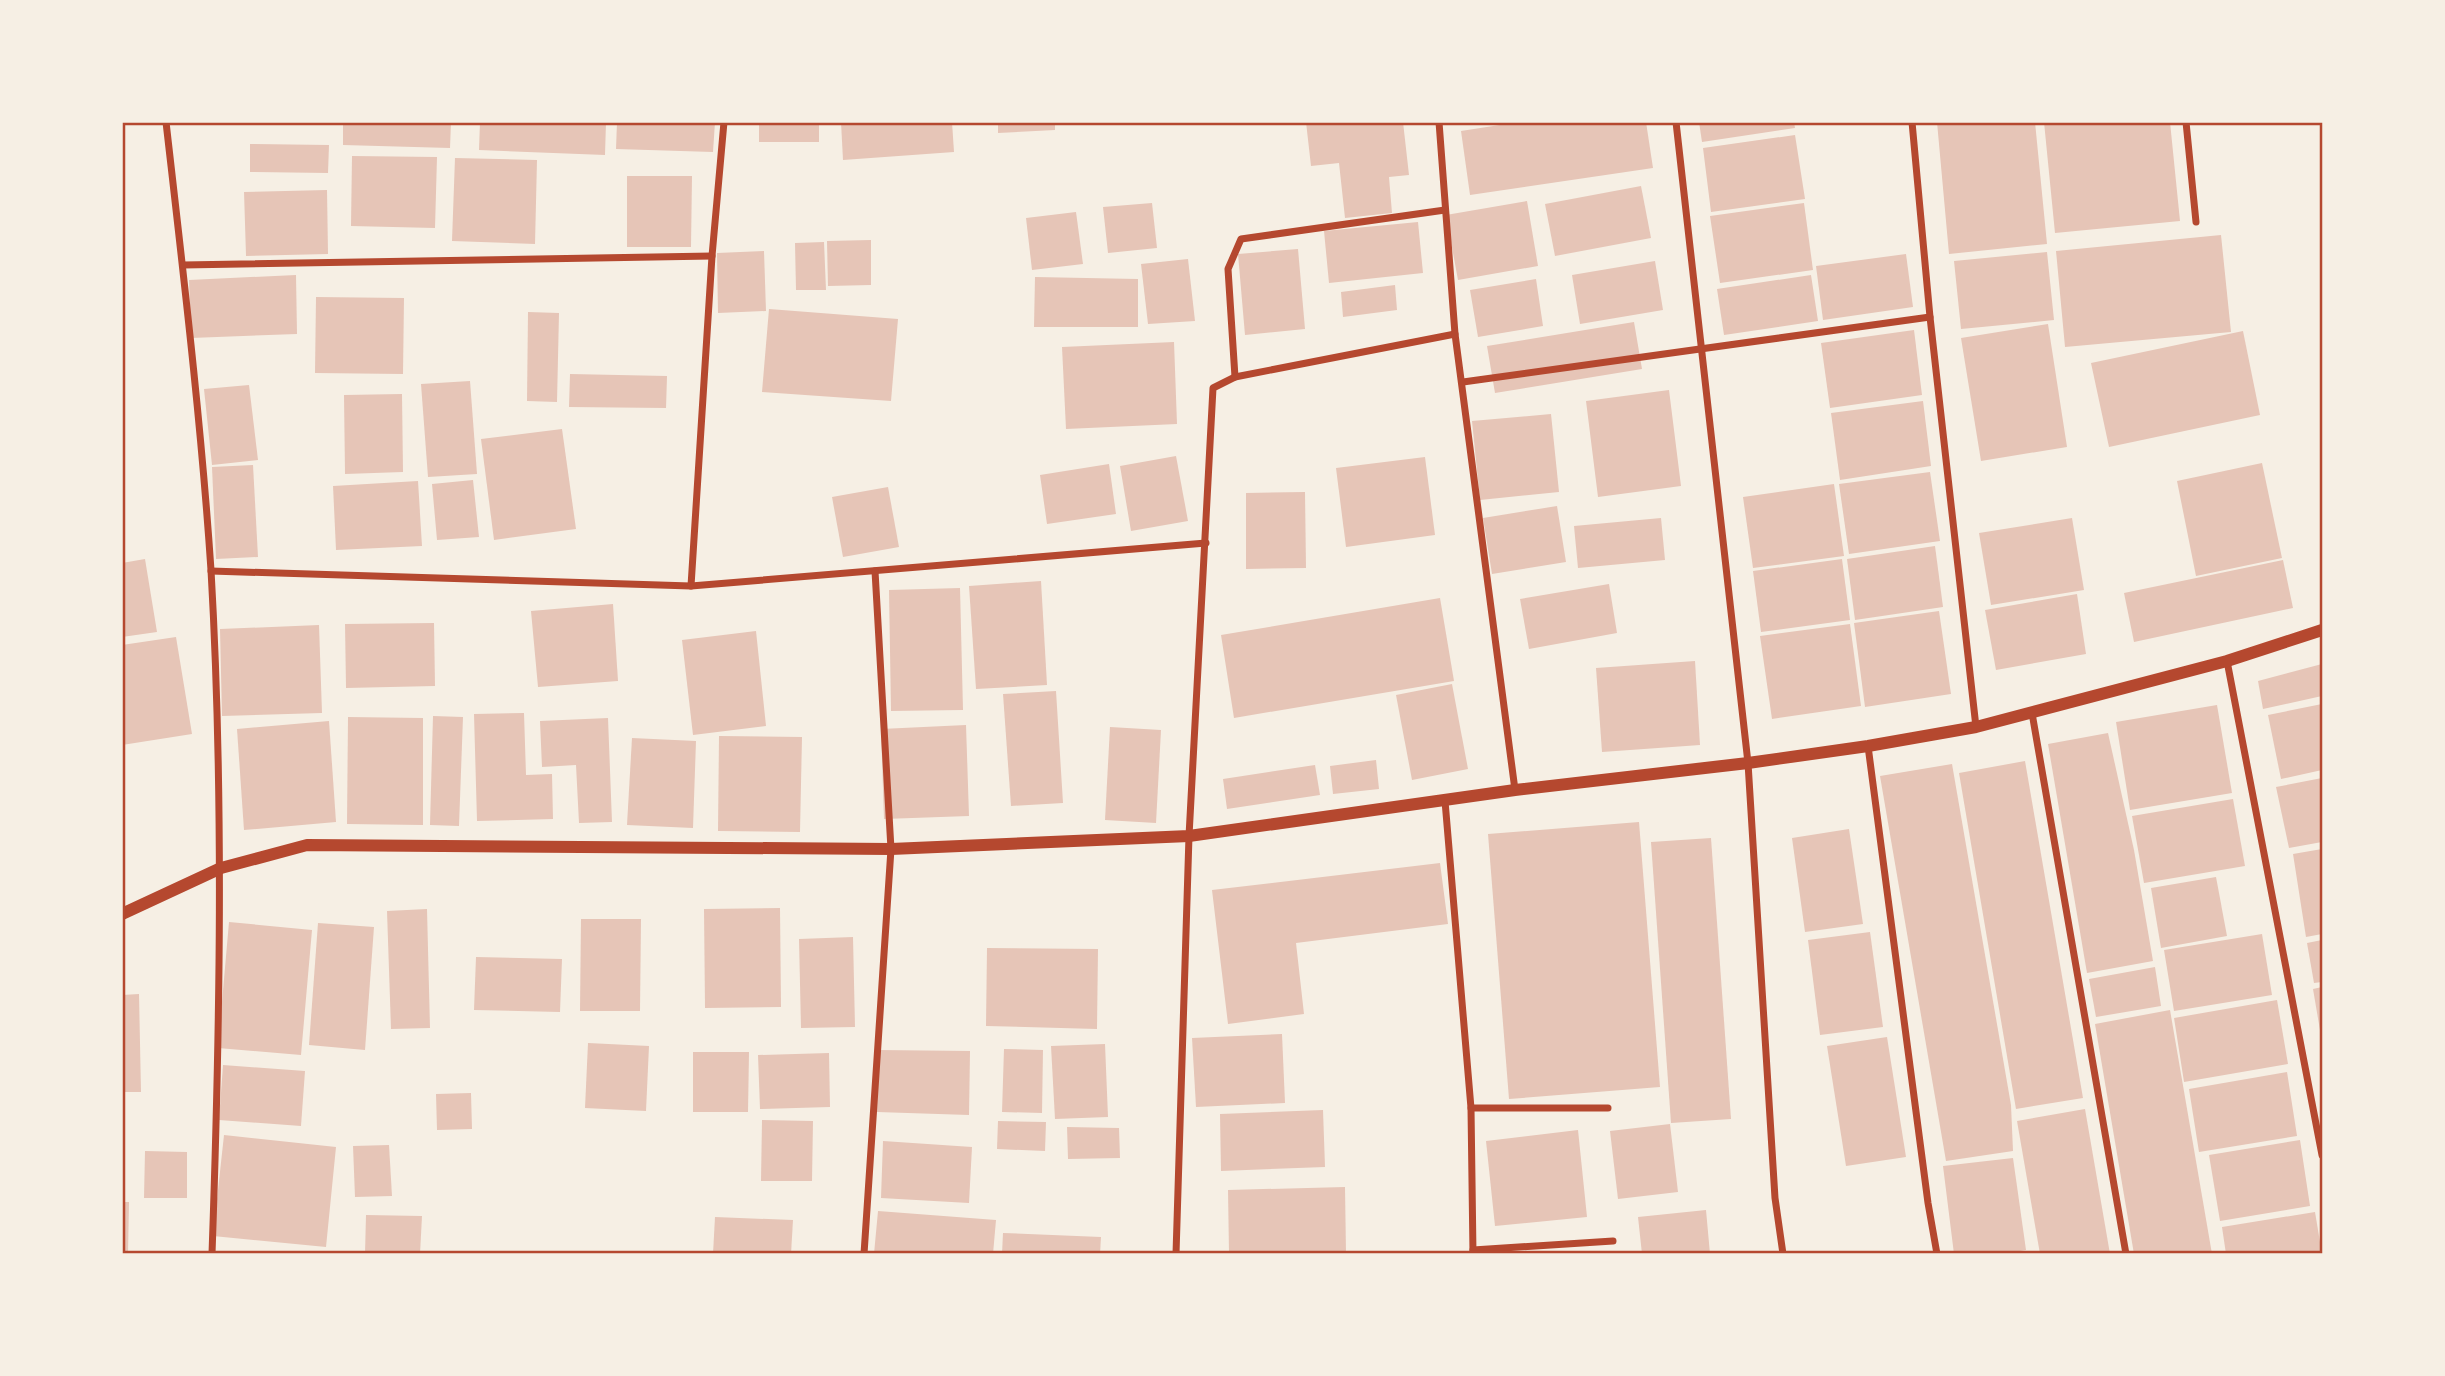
<svg xmlns="http://www.w3.org/2000/svg" width="2445" height="1376" font-family="'Alegreya Sans',sans-serif">
<style>
.building{fill:#e6c5b7}
.lines{fill:none;stroke-linecap:round;stroke-linejoin:round}
.minor{stroke:#b5482f;stroke-width:7}
.tertiary{stroke:#b5482f;stroke-width:12}
.neatline{fill:none;stroke:#b5482f;stroke-width:2.5}
</style>
<rect width="100%" height="100%" fill="#f6efe4"/>
<!-- building -->
<g class="building">
<path d="M343 122H451L450 148 343 145Z"/>
<path d="M480 122H606L605 155 479 150Z"/>
<path d="M617 122H715L713 152 616 149Z"/>
<rect x="759" y="122" width="60" height="20"/>
<path d="M841 122H952L954 152 843 160Z"/>
<path d="M998 122H1055V130L998 133Z"/>
<path d="M1306 122H1403L1409 175 1389 177 1392 213 1345 218 1339 163 1311 166Z"/>
<path d="M1519 122H1646L1653 168 1470 195 1461 131Z"/>
<path d="M1699 122H1794L1795 128 1702 142Z"/>
<path d="M1937 122H2035L2047 244 1949 254Z"/>
<path d="M2044 122H2170L2180 221 2055 233Z"/>
<path d="M1795 135 1805 199 1711 212 1703 148Z"/>
<path d="M250 144 329 145 328 173 250 172Z"/>
<path d="M352 156 437 157 435 228 351 226Z"/>
<path d="M455 158 537 160 535 244 452 241Z"/>
<path d="M627 176H692L691 247H627Z"/>
<path d="M1641 186 1651 238 1555 256 1545 204Z"/>
<path d="M327 190 328 254 246 256 244 192Z"/>
<path d="M1527 201 1538 266 1458 280 1446 215Z"/>
<path d="M1152 203 1157 248 1108 253 1103 207Z"/>
<path d="M1804 203 1813 270 1720 283 1710 216Z"/>
<path d="M1076 212 1083 264 1032 270 1026 218Z"/>
<path d="M1418 222 1423 273 1329 283 1324 231Z"/>
<path d="M2221 235 2231 332 2065 347 2056 251Z"/>
<path d="M871 240V285L828 286 827 241Z"/>
<path d="M824 242 826 290H796L795 243Z"/>
<path d="M1298 249 1305 329 1245 335 1238 254Z"/>
<path d="M764 251 766 311 718 313 717 253Z"/>
<path d="M2047 252 2054 320 1961 329 1954 261Z"/>
<path d="M1906 254 1913 307 1823 320 1816 266Z"/>
<path d="M1188 259 1195 321 1148 324 1141 264Z"/>
<path d="M1655 261 1663 310 1580 324 1572 275Z"/>
<path d="M296 275 297 334 191 338 189 280Z"/>
<path d="M1811 275 1818 321 1724 335 1717 289Z"/>
<path d="M1035 277 1138 279V327H1034Z"/>
<path d="M1536 279 1543 326 1478 337 1470 290Z"/>
<path d="M1395 285 1397 310 1343 317 1341 292Z"/>
<path d="M316 297 404 298 403 374 315 373Z"/>
<path d="M769 309 898 319 891 401 762 392Z"/>
<path d="M528 312 559 313 557 402 527 401Z"/>
<path d="M1634 322 1642 369 1495 393 1487 346Z"/>
<path d="M2048 324 2067 447 1981 461 1961 338Z"/>
<path d="M1914 330 1922 395 1830 408 1821 343Z"/>
<path d="M2243 331 2260 415 2109 447 2091 363Z"/>
<path d="M1174 342 1177 424 1066 429 1062 347Z"/>
<path d="M570 374 667 376 666 408 569 407Z"/>
<path d="M470 381 477 474 428 477 421 384Z"/>
<path d="M249 385 258 460 212 465 204 389Z"/>
<path d="M1669 390 1681 486 1598 497 1586 401Z"/>
<path d="M402 394 403 472 345 474 344 395Z"/>
<path d="M1923 401 1931 466 1840 480 1831 413Z"/>
<path d="M1551 414 1559 492 1480 500 1472 421Z"/>
<path d="M562 429 576 529 494 540 481 439Z"/>
<path d="M1176 456 1188 521 1131 531 1120 466Z"/>
<path d="M1425 457 1435 535 1346 547 1336 468Z"/>
<path d="M2262 463 2282 558 2196 576 2177 481Z"/>
<path d="M1109 464 1116 514 1047 524 1040 475Z"/>
<path d="M253 465 258 557 216 559 212 467Z"/>
<path d="M1930 472 1940 541 1849 554 1839 484Z"/>
<path d="M473 480 479 537 437 540 432 484Z"/>
<path d="M418 481 422 546 336 550 333 486Z"/>
<path d="M1834 484 1844 556 1753 568 1743 497Z"/>
<path d="M888 487 899 547 843 557 832 497Z"/>
<path d="M1305 492 1306 568 1246 569V493Z"/>
<path d="M1557 506 1566 562 1492 574 1483 518Z"/>
<path d="M1661 518 1665 560 1578 568 1574 526Z"/>
<path d="M2072 518 2084 590 1991 605 1979 533Z"/>
<path d="M1935 546 1943 607 1855 620 1847 559Z"/>
<path d="M145 559 157 632 122 637V563Z"/>
<path d="M1842 559 1850 620 1761 632 1753 571Z"/>
<path d="M2283 560 2293 608 2134 642 2124 593Z"/>
<path d="M1041 581 1047 685 976 689 969 586Z"/>
<path d="M1609 584 1617 633 1529 649 1520 599Z"/>
<path d="M960 588 963 710 891 711 889 590Z"/>
<path d="M2077 594 2086 654 1996 670 1985 610Z"/>
<path d="M1440 598 1454 681 1234 718 1221 635Z"/>
<path d="M613 604 618 681 538 687 531 611Z"/>
<path d="M1939 611 1951 694 1865 707 1854 623Z"/>
<path d="M434 623 435 686 346 688 345 624Z"/>
<path d="M1850 624 1861 706 1772 719 1760 636Z"/>
<path d="M319 625 322 713 222 716 220 629Z"/>
<path d="M756 631 766 726 693 735 682 640Z"/>
<path d="M176 637 192 734 122 745V645Z"/>
<path d="M1695 661 1700 745 1602 752 1596 668Z"/>
<path d="M2322 664V696L2263 709 2258 681Z"/>
<path d="M1452 684 1468 769 1412 780 1396 695Z"/>
<path d="M1056 691 1063 803 1011 806 1003 694Z"/>
<path d="M2322 704V770L2281 779 2268 715Z"/>
<path d="M2217 705 2232 793 2130 810 2116 722Z"/>
<path d="M524 713 526 775 552 774 553 819 477 821 474 714Z"/>
<path d="M433 716 463 717 459 826 430 825Z"/>
<path d="M348 717 423 718V825L347 824Z"/>
<path d="M608 718 612 822 579 823 576 765 542 767 540 721Z"/>
<path d="M329 721 336 822 244 830 237 729Z"/>
<path d="M966 725 969 816 884 819 881 729Z"/>
<path d="M1110 727 1161 730 1156 823 1105 820Z"/>
<path d="M2108 733 2134 850 2153 961 2087 973 2048 744Z"/>
<path d="M719 736 802 737 800 832 718 831Z"/>
<path d="M632 738 696 741 693 828 627 825Z"/>
<path d="M1376 760 1379 789 1333 794 1330 766Z"/>
<path d="M2025 761 2083 1098 2016 1109 1959 773Z"/>
<path d="M1952 764 2011 1105 2013 1151 1946 1161 1880 776Z"/>
<path d="M1315 765 1320 795 1227 809 1223 779Z"/>
<path d="M2322 778V842L2289 848 2276 787Z"/>
<path d="M2233 799 2245 866 2144 883 2132 816Z"/>
<path d="M1639 822 1660 1087 1509 1099 1488 834Z"/>
<path d="M1849 829 1863 924 1805 932 1792 838Z"/>
<path d="M1711 838 1731 1119 1671 1123 1651 842Z"/>
<path d="M2322 849V934L2306 937 2293 854Z"/>
<path d="M1440 863 1448 924 1296 943 1304 1014 1228 1024 1212 890Z"/>
<path d="M2216 877 2227 936 2161 948 2151 888Z"/>
<path d="M780 908 781 1007 705 1008 704 909Z"/>
<path d="M427 909 430 1028 391 1029 387 911Z"/>
<path d="M581 919H641L640 1011H580Z"/>
<path d="M229 922 312 930 301 1055 218 1048Z"/>
<path d="M318 923 374 927 365 1050 309 1045Z"/>
<path d="M1870 932 1883 1027 1820 1035 1808 940Z"/>
<path d="M2262 934 2272 995 2174 1011 2164 950Z"/>
<path d="M853 937 855 1027 801 1028 799 939Z"/>
<path d="M2322 940V982L2314 983 2307 943Z"/>
<path d="M987 948 1098 949 1097 1029 986 1026Z"/>
<path d="M476 957 562 959 560 1012 474 1010Z"/>
<path d="M2155 967 2161 1006 2096 1017 2089 979Z"/>
<path d="M2322 987V1036H2321L2313 989Z"/>
<path d="M139 994 141 1092H122V995Z"/>
<path d="M2277 1000 2288 1064 2184 1082 2174 1018Z"/>
<path d="M2170 1010 2212 1254H2134L2095 1024Z"/>
<path d="M1282 1034 1285 1103 1196 1107 1192 1038Z"/>
<path d="M1887 1037 1906 1157 1846 1166 1827 1046Z"/>
<path d="M588 1043 649 1046 646 1111 585 1108Z"/>
<path d="M1105 1044 1108 1117 1055 1119 1051 1046Z"/>
<path d="M1004 1049 1043 1050 1042 1113 1002 1112Z"/>
<path d="M878 1050 970 1051 969 1115 877 1112Z"/>
<path d="M693 1052H749L748 1112H693Z"/>
<path d="M829 1053 830 1107 760 1109 758 1055Z"/>
<path d="M223 1065 305 1071 301 1126 219 1120Z"/>
<path d="M2287 1072 2297 1136 2199 1152 2189 1089Z"/>
<path d="M471 1093 472 1129 437 1130 436 1094Z"/>
<path d="M2085 1109 2110 1254H2040L2017 1121Z"/>
<path d="M1323 1110 1325 1167 1221 1171 1220 1114Z"/>
<path d="M762 1120 813 1121 812 1181H761Z"/>
<path d="M998 1121 1046 1122 1045 1151 997 1149Z"/>
<path d="M1670 1124 1678 1192 1618 1199 1610 1131Z"/>
<path d="M1067 1127 1119 1128 1120 1158 1068 1159Z"/>
<path d="M1578 1130 1587 1217 1495 1226 1486 1141Z"/>
<path d="M224 1135 336 1147 326 1247 213 1236Z"/>
<path d="M2300 1140 2310 1206 2220 1221 2209 1155Z"/>
<path d="M883 1141 972 1147 969 1203 881 1198Z"/>
<path d="M389 1145 392 1196 355 1197 353 1146Z"/>
<path d="M145 1151 187 1152V1198H144Z"/>
<path d="M2013 1158 2026 1250 2002 1254H1954L1943 1166Z"/>
<path d="M1345 1187 1346 1254H1229L1228 1190Z"/>
<path d="M122 1202H129L128 1254H122Z"/>
<path d="M1706 1210 1710 1254H1642L1638 1217Z"/>
<path d="M878 1211 996 1220 993 1254H874Z"/>
<path d="M2315 1212 2322 1254H2226L2222 1227Z"/>
<path d="M366 1215 422 1216 420 1254H365Z"/>
<path d="M715 1217 793 1220 791 1254H713Z"/>
<path d="M1003 1233 1101 1237 1100 1254H1002Z"/>
</g>
<g class="lines">
<!-- minor -->
<g class="minor">
<path d="M166 122C183 271 201 421 211 570 224 797 220 1026 212 1254"/>
<path d="M1439 122 1455 334"/>
<path d="M1676 122 1748 763 1775 1198 1783 1254"/>
<path d="M1912 122 1930 317 1976 727"/>
<path d="M2186 122 2196 222"/>
<path d="M183 265 712 256"/>
<path d="M1235 377 1228 269 1241 239 1445 210"/>
<path d="M1463 382 1930 317"/>
<path d="M211 571 691 586 1206 543"/>
<path d="M691 586 712 256 724 122"/>
<path d="M2227 661 2322 1155"/>
<path d="M2032 713 2126 1254"/>
<path d="M1868 746 1928 1203 1937 1254"/>
<path d="M1445 801 1471 1108 1473 1254"/>
<path d="M1471 1108H1608"/>
<path d="M1473 1250 1613 1241"/>
<path d="M864 1254 891 849 875 571"/>
<path d="M1176 1254 1189 836 1213 388 1235 377 1455 334 1515 790"/>
</g>
<!-- tertiary -->
<path class="tertiary" d="M122 914 221 868 307 845 891 849 1189 836 1515 790 1748 763 1868 746 1976 727 2227 661 2322 630"/>
</g>
<!-- border -->
<rect width="2445" height="1376" fill="none" stroke="#f6efe4" stroke-width="248"/>
<rect x="124" y="124" width="2197" height="1128" class="neatline"/>
</svg>
